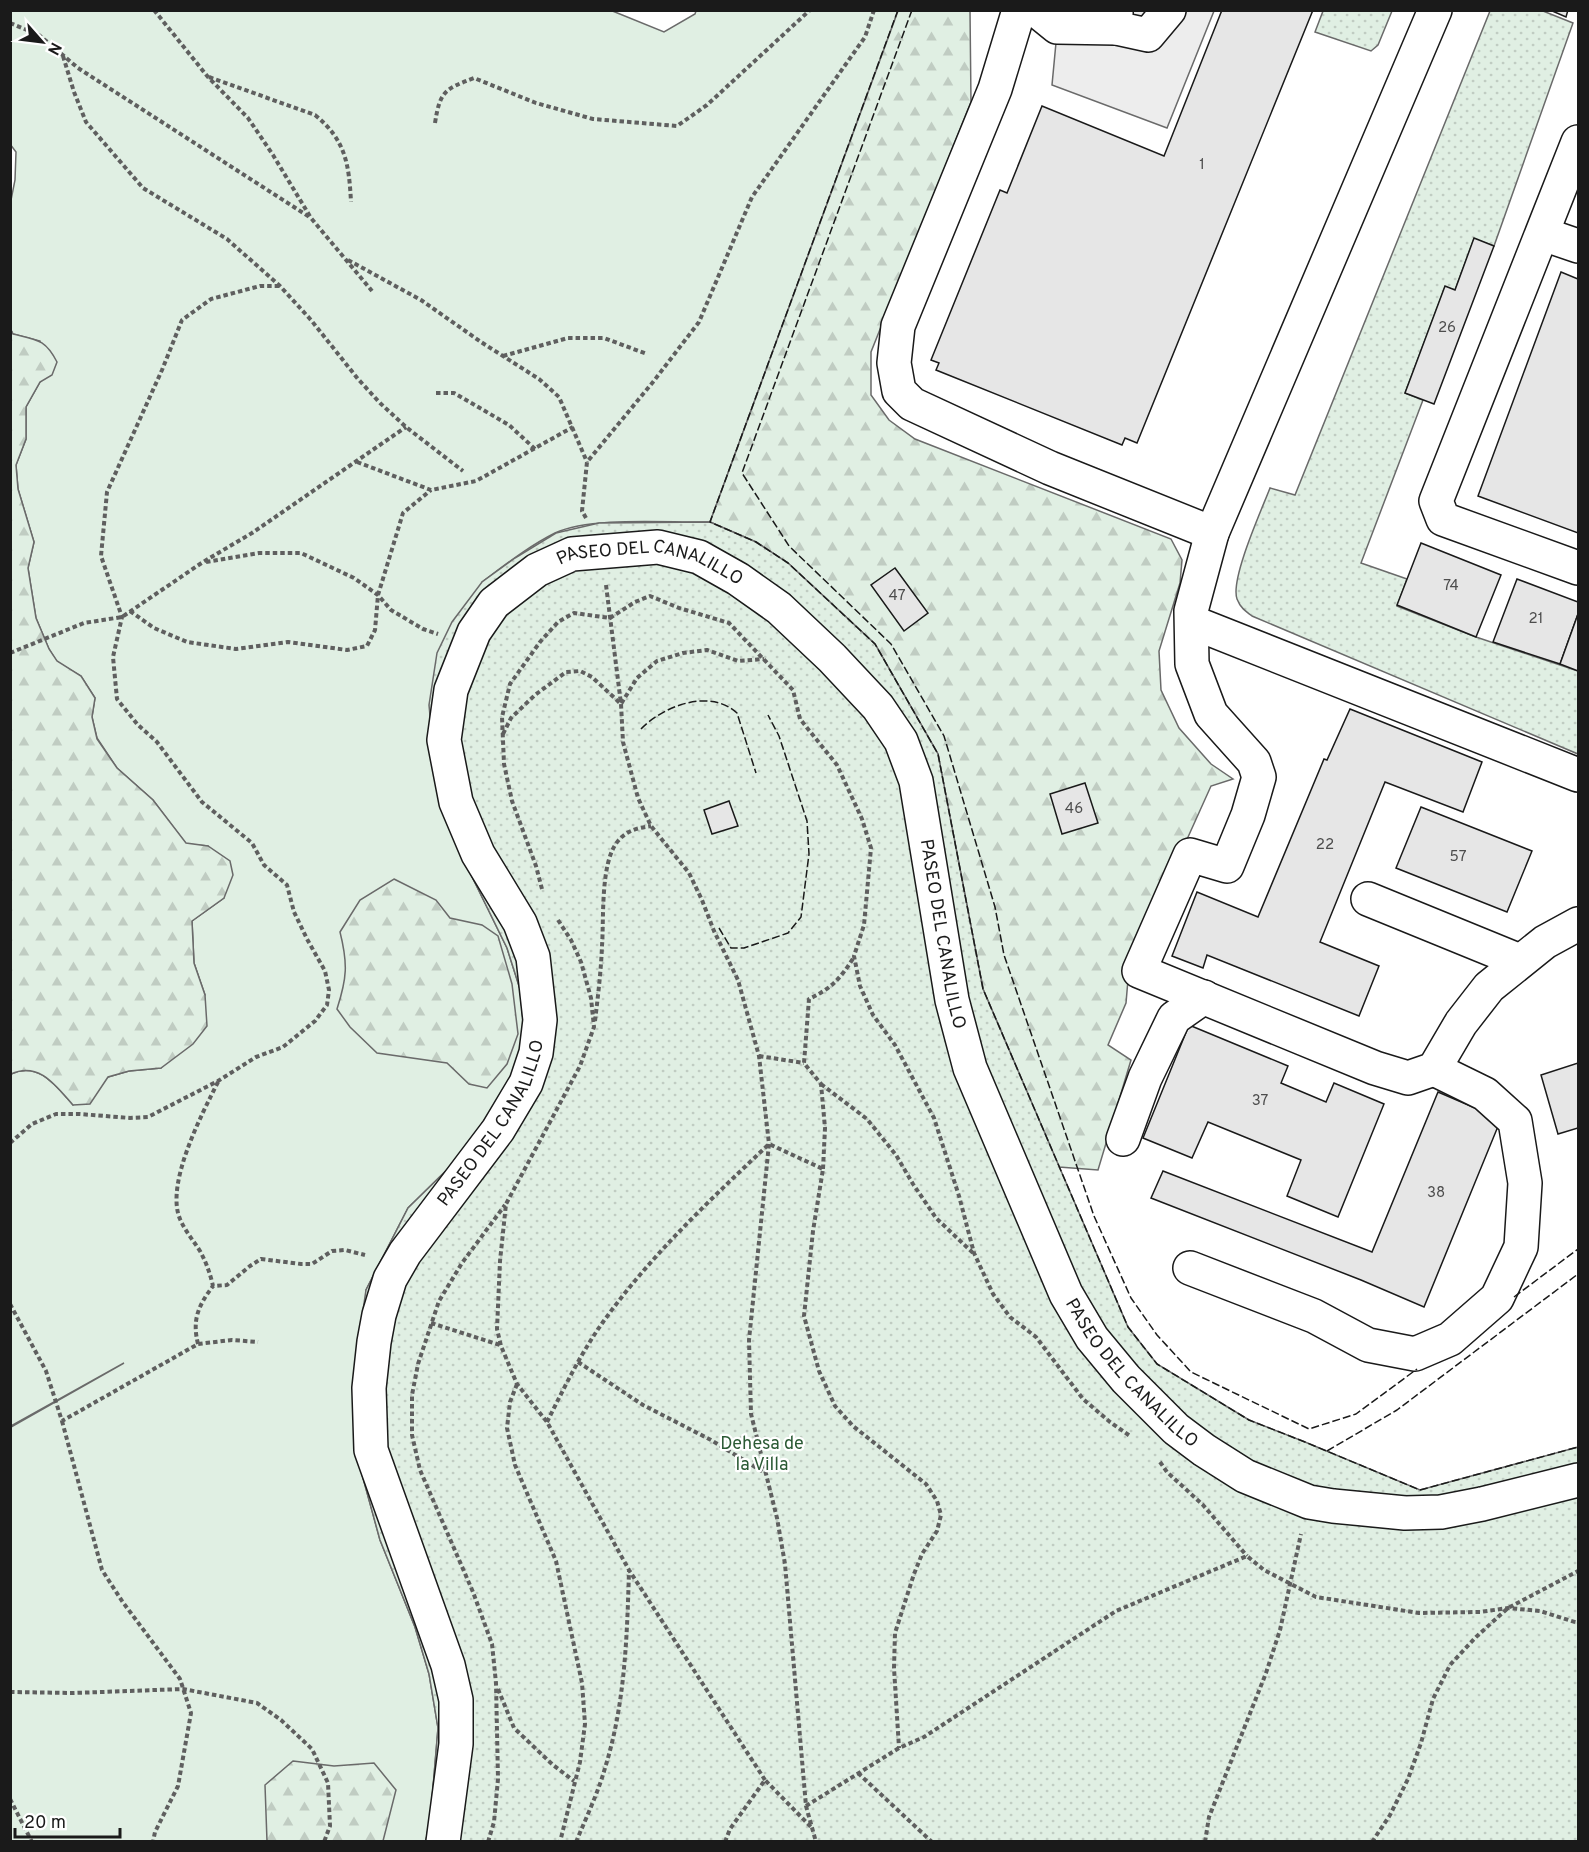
<svg xmlns="http://www.w3.org/2000/svg" width="1589" height="1852" font-family="Overpass,sans-serif">
<style>
.grass{fill:#e0efe3;stroke:#6a6a6a;stroke-width:1.5}
.forest{fill:url(#forest-firs);stroke:#6a6a6a;stroke-width:1.5}
.park{fill:url(#park-dots);stroke:#6a6a6a;stroke-width:1.5}
.parking{fill:#ededed;stroke:#6a6a6a;stroke-width:1.5}
.building{fill:#e6e6e6;stroke:#1a1a1a;stroke-width:1.5}
.lines{fill:none;stroke-linecap:round;stroke-linejoin:round}
.minor-casing{stroke:#1a1a1a;stroke-width:36}
.path{stroke:#5f5f5f;stroke-width:4;stroke-dasharray:4.5 3;stroke-linecap:butt}
.minor{stroke:#fff;stroke-width:33}
.fence{stroke:#1a1a1a;stroke-width:1.5;stroke-dasharray:8 3;stroke-linecap:butt}
.labels{text-anchor:middle;dominant-baseline:central;stroke-width:4.5;stroke-linejoin:round;paint-order:stroke}
.number-label{font-size:15px;fill:#4d4d4d}
.street-label{font-size:18px;fill:#1a1a1a;stroke:#fff}
.park-label{font-size:18px;fill:#2b5a34;stroke:#fff}
</style>
<defs>
<pattern id="forest-firs" width="22" height="20" patternUnits="userSpaceOnUse" patternTransform="scale(1.5)"><rect width="22" height="20" fill="#e0efe3"/><path d="M5 1l3.5 6h-7zM16 11l3.5 6h-7z" fill="#c0ccc2"/></pattern>
<pattern id="park-dots" width="8" height="8" patternUnits="userSpaceOnUse" patternTransform="scale(1.5)"><rect width="8" height="8" fill="#e0efe3"/><path d="M2 2h.1M6 6h.1" fill="none" stroke="#c0ccc2" stroke-width="1.8" stroke-linecap="round"/></pattern>
</defs>
<rect width="100%" height="100%" fill="#fff"/>
<!-- grass -->
<path class="grass" d="M610 10 664 32 695 14 696 11H898L710 522C668 523 592 516 555 533 529 546 505 565 482 582L458 848 507 948 520 989 525 1040 511 1081 458 1159 408 1208 366 1290 360 1467 380 1540 415 1627 429 1674 438 1728 431 1812 426 1841H11V1427L124 1363 11 1426V1074C39 1061 56 1086 73 1105L108 1077 129 1071 161 1068 205 995 194 963 192 921 224 898 208 846 186 844 153 800 117 768 97 738 92 717 95 698 81 676 57 662 49 649 36 618 28 568 34 542 18 489 16 465 26 439V407L40 382V341L13 334 11 330 10 205 15 180 16 152 10 144 11 11Z"/>
<!-- forest -->
<g class="forest">
<path d="M898 11H970L971 102 871 352V395L889 420 915 439 1171 539 1182 560 1180 583 1159 651 1161 690 1179 728 1211 764 1233 779 1211 786 1129 968 1126 1003 1108 1045 1131 1060 1098 1170 1059 1167 983 989 938 754 875 644 788 563 756 542 710 522Z"/>
<path d="M11 330 13 334C37 340 45 339 57 362L52 375 40 382 26 407V439L16 465 18 489 34 542 28 568 36 618 49 649 57 661 81 676 95 698 92 717 97 739 117 768 153 800 186 843 208 846 230 861 233 875 224 898 192 921 194 963 205 995 207 1026 193 1044 161 1068 129 1071 108 1077 90 1104 73 1105C56 1086 39 1061 11 1074Z"/>
<path d="M394 879 436 900 450 918 482 925 498 936 512 984 518 1034 507 1064 487 1088 469 1084 447 1063 377 1053 350 1027 337 1009C347 978 348 964 340 932L360 900Z"/>
<path d="M293 1761 334 1766 374 1763 396 1790 383 1841H267L265 1785Z"/>
</g>
<!-- park -->
<g class="park">
<path d="M1323 11V10L1392 11 1378 45 1371 51 1315 32Z"/>
<path d="M1490 11H1543L1573 23 1494 246 1474 239 1455 290 1445 287 1405 393 1423 400 1361 563 1407 579 1397 606 1476 637 1578 671V754L1252 616C1245 611 1240 607 1237 599 1230 579 1262 509 1270 488L1295 495Z"/>
<path d="M710 522 756 542 788 563 875 644 938 754 983 989 1128 1327 1157 1364 1249 1420 1305 1442 1420 1490 1578 1447V1841H426L431 1812 438 1728 429 1674 415 1627 380 1540 360 1467 354 1372 366 1290 408 1208 458 1159 511 1081 525 1040 520 989 507 948 458 848 436 780 429 705 437 653 452 622 482 582 515 558 556 533 599 523Z"/>
</g>
<!-- parking -->
<path class="parking" d="M1059 11H1214L1167 128 1052 85Z"/>
<!-- building -->
<g class="building">
<path d="M1222 10H1313L1137 443 1125 438 1122 445 936 370 939 363 931 360 1000 190 1007 193 1042 106 1164 156Z"/>
<path d="M1550 10H1568L1566 17Z"/>
<path d="M1474 238 1494 246 1434 404 1405 393 1445 286 1455 290Z"/>
<path d="M1561 272 1578 279V533L1478 496Z"/>
<path d="M1421 543 1501 575 1476 637 1397 605Z"/>
<path d="M895 568 928 613 904 631 871 585Z"/>
<path d="M1517 579 1578 602V614L1560 664 1493 642Z"/>
<path d="M1578 614V671L1560 664Z"/>
<path d="M1350 709 1482 762 1463 812 1385 782 1320 942 1379 966 1359 1016 1207 955 1203 968 1172 956 1197 892 1258 917 1324 759 1327 760Z"/>
<path d="M1085 783 1098 823 1062 834 1050 794Z"/>
<path d="M729 801 738 826 712 834 704 810Z"/>
<path d="M1421 807 1532 851 1507 912 1396 868Z"/>
<path d="M1189 1025 1288 1066 1281 1083 1326 1102 1334 1083 1384 1104 1338 1217 1287 1196 1301 1160 1208 1122 1192 1158 1143 1138Z"/>
<path d="M1578 1063V1128L1558 1134 1541 1075Z"/>
<path d="M1438 1092 1501 1119 1424 1307 1361 1280 1151 1198 1163 1171 1372 1252Z"/>
</g>
<g class="lines">
<!-- minor casing -->
<g class="minor-casing">
<g id="minor">
<path d="M1019 10 995 89 898 326 894 363 899 391 912 404 1050 468 1212 533 1435 10"/>
<path d="M1036 10 1057 27 1116 28"/>
<path d="M1116 10V28L1148 35 1169 10"/>
<path d="M1578 142 1436 501 1443 519 1578 568"/>
<path d="M1543 234 1578 246"/>
<path d="M1212 533 1191 611 1192 664 1211 714 1254 762 1259 777 1248 815 1227 866 1190 855 1139 971 1375 1068 1408 1078 1434 1069 1461 1023 1489 987 1545 942 1578 924"/>
<path d="M1192 622 1578 775"/>
<path d="M1368 899 1520 961"/>
<path d="M1123 1139 1145 1078 1174 1018 1204 997"/>
<path d="M1190 1268 1314 1316 1368 1345 1415 1354 1450 1339 1497 1298 1521 1247 1525 1183 1515 1121 1485 1094 1434 1069"/>
<path id="s1" d="M443 1842 456 1744V1700L448 1665 371 1450 369 1388 374 1342 379 1315 390 1279 405 1253 498 1130 526 1083 536 1053 540 1020 533 957 520 923 478 854 456 802 444 740 451 690 474 632 494 603 537 570 572 554 658 547 699 557 738 579 779 608 832 658 878 707 901 741 916 781 952 1000 970 1068 1066 1294 1092 1338 1126 1379 1176 1429 1204 1450 1245 1476 1309 1502 1333 1506 1405 1513 1441 1512 1482 1504 1578 1480"/>
</g>
</g>
<!-- path -->
<g class="path">
<path d="M154 10 208 77 248 118 273 155 311 218 372 291"/>
<path d="M10 23 39 35 78 68 311 218"/>
<path d="M63 56 74 92 86 122 143 188 227 239 280 286 311 320 358 379 380 403 406 427 463 471"/>
<path d="M209 77 315 115C346 140 349 165 351 202"/>
<path d="M435 123C440 91 445 89 474 78L536 103 593 119 677 126 707 105 810 10"/>
<path d="M348 260 421 300 481 342 539 379 559 397 587 462"/>
<path d="M503 356 568 338H604L647 354"/>
<path d="M436 393H454L509 425 535 449"/>
<path d="M357 462 431 490 476 481 573 427"/>
<path d="M586 518 582 511 587 462 653 382 699 322 752 197 865 37 874 10"/>
<path d="M206 562 259 553H301L354 578 378 595 391 610 423 629 438 634"/>
<path d="M606 585 621 704 623 742 638 798 651 826 689 873 702 900 714 931 738 980 759 1056 769 1144 749 1340 751 1414 777 1518 785 1564 806 1806 816 1842"/>
<path d="M130 611 154 628 187 642 236 649 288 642 347 650 367 646 375 630 378 595 403 513 431 490"/>
<path d="M10 653 84 623 122 617 203 562 252 533 406 427"/>
<path d="M503 734 511 718 535 695 566 672 580 671 592 677 621 704 637 678 657 661 683 653 707 650 738 661 764 659"/>
<path d="M542 889 536 866 512 801 504 764 502 717 510 684 540 642 558 622 574 613 610 618 635 602 650 596 679 608 729 623 793 690 800 719 837 765 862 819 871 848 864 925 854 956 860 986 873 1015 895 1045 934 1118 959 1196 974 1253 993 1294 1010 1317 1036 1337 1083 1399 1110 1422 1130 1436"/>
<path d="M558 920 571 940 581 962 591 998 594 1027 580 1066 506 1204 500 1261 497 1329 501 1346 517 1384 547 1422 629 1570 765 1780"/>
<path d="M595 1021C598 996 601 971 602 946 604 919 600 862 618 841 627 830 638 828 651 826"/>
<path d="M759 1056 804 1063"/>
<path d="M218 1082C202 1114 165 1184 180 1219 185 1231 193 1240 200 1251 206 1262 210 1273 213 1286L227 1285 250 1266 261 1259 301 1264H312L332 1251 345 1250 365 1255"/>
<path d="M821 1084 867 1119 896 1155 913 1184 936 1218 973 1253"/>
<path d="M10 1143 32 1124 56 1114H80L130 1118 148 1117 218 1081 256 1057 283 1047 315 1021 327 1005 329 990 325 971 307 939 294 912 287 885 264 865 252 843 202 802 157 742 138 725 117 699 113 657 122 617 101 556 107 492 162 370 182 320 211 299 260 286H280"/>
<path d="M823 1169 825 1128 821 1084 804 1063 809 999C832 988 840 979 854 957"/>
<path d="M10 1304 46 1371 62 1421 198 1344 232 1340 258 1342"/>
<path d="M431 1323 500 1345"/>
<path d="M198 1344C192 1320 198 1306 213 1286"/>
<path d="M578 1362 643 1405 711 1440 765 1473"/>
<path d="M517 1384 510 1402 507 1428 515 1465 556 1561 582 1683 585 1724 580 1762 560 1842"/>
<path d="M62 1421 102 1570 122 1601 180 1679 191 1713 178 1786 155 1832 153 1842"/>
<path d="M547 1422C564 1388 581 1353 603 1322 651 1255 710 1200 769 1144L823 1169 813 1231 804 1316 819 1371 835 1406 853 1426 926 1484 937 1501 941 1515 937 1531 922 1554 914 1574 895 1633 894 1668 899 1748"/>
<path d="M1160 1462 1167 1472 1203 1505 1247 1556"/>
<path d="M498 1689 514 1728 553 1765 574 1781"/>
<path d="M10 1692 74 1693 183 1689 257 1703 281 1720 312 1749 328 1783 330 1826 324 1842"/>
<path d="M858 1773 932 1842"/>
<path d="M10 1799 32 1842"/>
<path d="M806 1806 899 1748 924 1737 1116 1611 1247 1556 1264 1570 1316 1597 1419 1613 1480 1612 1508 1608 1540 1611 1578 1623"/>
<path d="M488 1842 494 1822 498 1779 496 1683 492 1644 473 1592 420 1470 412 1435V1395L418 1364 439 1301 462 1263 505 1205"/>
<path d="M576 1842C586 1818 598 1793 605 1768 625 1704 627 1638 629 1571"/>
<path d="M725 1842 730 1829 765 1780 812 1828"/>
<path d="M1205 1842 1209 1817 1266 1673 1280 1630 1301 1534"/>
<path d="M1372 1842 1390 1815 1408 1779 1421 1743 1433 1699 1450 1665 1476 1637 1508 1608 1578 1571"/>
</g>
<!-- minor -->
<use href="#minor" class="minor"/>
<!-- fence -->
<g class="fence">
<path d="M898 10 710 522 756 542 788 563 875 644 938 754 983 989 1128 1327 1157 1364 1249 1420 1305 1442 1420 1490 1578 1447"/>
<path d="M912 10 742 473 789 546 891 644 944 736 995 907 1004 955 1094 1216 1131 1298 1157 1335 1191 1372 1309 1429 1356 1414 1417 1369"/>
<path d="M641 729C663 706 710 688 737 713L756 773"/>
<path d="M719 928 731 948H744L788 933 801 917 809 854 807 821 779 736 768 715"/>
<path d="M1514 1297 1578 1249"/>
<path d="M1327 1451 1397 1410 1578 1274"/>
</g>
</g>
<g class="labels">
<!-- number labels -->
<g class="number-label">
<text x="1202" y="165">1</text>
<text x="1447" y="328">26</text>
<text x="1451" y="586">74</text>
<text x="897" y="596">47</text>
<text x="1536" y="619">21</text>
<text x="1074" y="809">46</text>
<text x="1325" y="845">22</text>
<text x="1458" y="857">57</text>
<text x="1260" y="1101">37</text>
<text x="1436" y="1193">38</text>
</g>
<!-- street labels -->
<g class="street-label">
<text stroke="none"><textPath href="#s1" startOffset="1506">PASEO DEL CANALILLO</textPath></text>
<text stroke="none"><textPath href="#s1" startOffset="2028">PASEO DEL CANALILLO</textPath></text>
<text stroke="none"><textPath href="#s1" startOffset="768">PASEO DEL CANALILLO</textPath></text>
<text stroke="none"><textPath href="#s1" startOffset="2514">PASEO DEL CANALILLO</textPath></text>
</g>
<!-- park labels -->
<g class="park-label">
<text x="762" y="1444">Dehesa de<tspan x="762" dy="21">la Villa</tspan></text>
</g>
</g>
<!-- border -->
<rect width="1589" height="1852" fill="none" stroke="#1a1a1a" stroke-width="24"/>
<!-- north arrow -->
<g transform="translate(42 42) rotate(118)" stroke="#ffffff" stroke-width="4.5" paint-order="stroke">
<path d="M0-4.5L10 22L0 15L-10 22Z" fill="#1a1a1a"/>
<text y="-9" font-size="16" font-weight="bold" text-anchor="middle" fill="#1a1a1a">N</text>
</g>
<!-- scale -->
<path d="M15 1828v9h105v-9" fill="none" stroke="#1a1a1a" stroke-width="3"/>
<text x="24" y="1828" font-size="18" fill="#1a1a1a" stroke="#ffffff" stroke-width="4.5" paint-order="stroke">20 m</text>
</svg>
